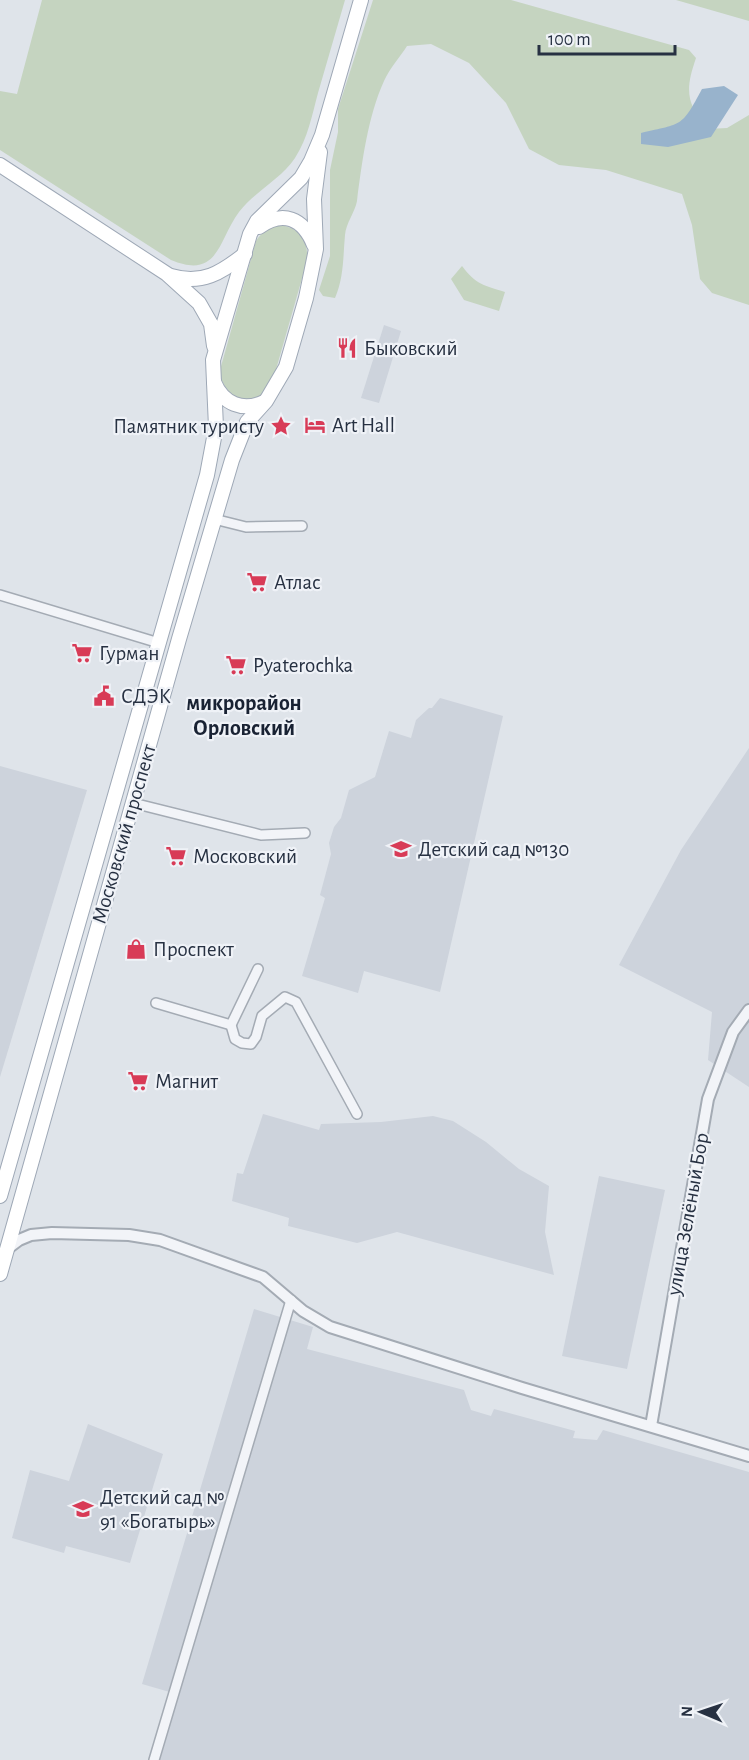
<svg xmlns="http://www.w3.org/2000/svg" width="749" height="1760" font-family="'Alegreya Sans',sans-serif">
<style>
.built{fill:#cdd3dc}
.green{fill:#c5d4c0}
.water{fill:#98b3cc}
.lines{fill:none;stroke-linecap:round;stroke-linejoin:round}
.minor-casing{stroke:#a4abb4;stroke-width:12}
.tertiary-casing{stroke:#a4abb4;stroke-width:14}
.primary-casing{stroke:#9ea8b6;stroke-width:16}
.minor{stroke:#f2f4f8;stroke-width:9}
.tertiary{stroke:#f2f4f8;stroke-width:10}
.primary{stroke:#fff;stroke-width:14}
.labels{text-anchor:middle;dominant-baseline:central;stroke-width:4.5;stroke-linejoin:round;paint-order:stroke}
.poi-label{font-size:21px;fill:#273142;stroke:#eff2f7;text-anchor:start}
.street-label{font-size:21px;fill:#273142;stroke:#eff2f7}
.neighbourhood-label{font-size:22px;font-weight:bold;fill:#192233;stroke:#eff2f7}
</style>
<rect width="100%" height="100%" fill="#dfe4ea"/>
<!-- built -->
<g class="built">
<path d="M384 325 401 331 379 403 361 398Z"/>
<path d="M440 698 503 716 440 992 364 971 358 993 302 976 325 898 320 895 331 854 329 843 334 827 341 818 349 790 375 777 389 731 411 738 416 720 429 708H432Z"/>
<path d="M749 748V1087L708 1060 712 1012 619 965 681 850Z"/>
<path d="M0 766 87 790 0 1077Z"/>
<path d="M263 1114 319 1130 321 1124 381 1122 433 1116 453 1121 486 1142 519 1169 549 1186 545 1232 554 1275 397 1232 357 1243 288 1226 289 1218 232 1201 237 1173 243 1174Z"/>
<path d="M599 1176 665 1190 627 1369 562 1356Z"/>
<path d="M254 1309 313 1327 307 1349 464 1390 471 1410 491 1416 494 1409 575 1431 573 1438 597 1440 603 1430 749 1472V1760H154L173 1693 142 1684Z"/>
<path d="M88 1424 163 1454 130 1563 66 1546 64 1553 12 1538 30 1470 69 1481Z"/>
</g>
<!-- green -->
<g class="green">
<path d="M42 0H345C336 31 327 62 318 93 312 115 308 138 295 158 280 180 254 192 239 212 218 240 219 280 171 260L0 150V91L17 94Z"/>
<path d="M373 0H511L689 50 696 58C685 90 686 103 707 129L727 128 749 115V305L712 293 700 279 692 225 682 194 606 170 559 165 529 149 506 103 469 63 431 44 407 46C400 57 390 68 384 81 368 116 362 162 357 201 355 212 346 223 345 235 343 257 344 277 335 298L323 296 319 290 330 256V170L338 132V109Z"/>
<path d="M676 0H749V21Z"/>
<path d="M277 225C299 226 309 240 307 261L273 380C270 385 266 392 261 395 242 408 220 390 220 370L256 241C262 232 267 228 277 225Z"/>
<path d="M462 266C476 285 484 285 505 292L499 311 464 300 451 279Z"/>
</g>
<!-- water -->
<path class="water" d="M724 86 738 95 711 137 668 147 641 144V133C683 123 681 128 702 89Z"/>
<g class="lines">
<!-- minor casing -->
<g class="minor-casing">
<g id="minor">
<path d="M214 519 246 527 302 526"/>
<path d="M0 595 159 643"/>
<path d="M133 803 261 835 305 833"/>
<path d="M156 1003 231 1025 258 969"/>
<path d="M231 1025 235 1039 242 1043 251 1044 256 1037 262 1016 285 997 296 1002 357 1114"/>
<path d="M154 1760 291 1300"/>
</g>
</g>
<!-- tertiary casing -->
<g class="tertiary-casing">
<g id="tertiary">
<path d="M7 1249 19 1240 31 1235 52 1233 129 1235 160 1240 263 1277 303 1311 330 1327 522 1388 749 1456"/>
<path d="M651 1426 708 1099 733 1032 749 1010"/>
</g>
</g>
<!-- primary casing -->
<g class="primary-casing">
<g id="primary">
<path d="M0 165 167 274 199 303 211 324 214 346"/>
<path d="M259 227C283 210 303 218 314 245"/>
<path d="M171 276C202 285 221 273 245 254"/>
<path d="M214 382C223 404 243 412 264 402"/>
<path d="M0 1196 207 475 216 427 213 360 250 234 257 221 301 178 311 161 322 135 361 0"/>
<path d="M0 1274 179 639 232 460 247 422 266 401 286 367 306 298 316 249 314 199 320 152"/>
</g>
</g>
<!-- minor -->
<use href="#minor" class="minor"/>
<!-- tertiary -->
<use href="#tertiary" class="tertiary"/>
<!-- primary -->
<use href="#primary" class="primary"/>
</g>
<!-- icons -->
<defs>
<g id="restaurant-bare" transform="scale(1.62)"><path d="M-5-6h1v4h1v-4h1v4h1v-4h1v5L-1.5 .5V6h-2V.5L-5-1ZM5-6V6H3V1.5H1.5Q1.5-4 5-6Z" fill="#d83b57" stroke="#eff2f7" stroke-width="2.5" paint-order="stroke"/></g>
<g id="hotel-bare" transform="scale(1.62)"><path d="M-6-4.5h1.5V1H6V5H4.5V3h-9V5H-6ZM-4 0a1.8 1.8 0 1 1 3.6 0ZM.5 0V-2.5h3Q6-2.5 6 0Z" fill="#d83b57" stroke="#eff2f7" stroke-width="2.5" paint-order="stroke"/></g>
<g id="sight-bare" transform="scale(1.62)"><path d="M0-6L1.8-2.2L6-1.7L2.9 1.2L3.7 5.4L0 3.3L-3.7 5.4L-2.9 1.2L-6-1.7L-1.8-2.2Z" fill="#d83b57" stroke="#eff2f7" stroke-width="2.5" paint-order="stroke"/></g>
<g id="supermarket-bare" transform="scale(1.62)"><path d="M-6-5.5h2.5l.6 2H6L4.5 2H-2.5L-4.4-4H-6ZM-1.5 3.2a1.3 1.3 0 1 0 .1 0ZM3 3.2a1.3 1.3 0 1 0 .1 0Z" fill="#d83b57" stroke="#eff2f7" stroke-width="2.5" paint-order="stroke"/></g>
<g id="civic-bare" transform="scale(1.62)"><path d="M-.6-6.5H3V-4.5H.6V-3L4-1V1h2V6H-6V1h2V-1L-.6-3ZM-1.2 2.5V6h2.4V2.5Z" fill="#d83b57" stroke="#eff2f7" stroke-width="2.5" paint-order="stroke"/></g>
<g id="school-bare" transform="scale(1.62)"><path d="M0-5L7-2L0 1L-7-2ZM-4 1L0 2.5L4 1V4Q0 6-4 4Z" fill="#d83b57" stroke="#eff2f7" stroke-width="2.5" paint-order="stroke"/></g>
<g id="shop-bare" transform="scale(1.62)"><path d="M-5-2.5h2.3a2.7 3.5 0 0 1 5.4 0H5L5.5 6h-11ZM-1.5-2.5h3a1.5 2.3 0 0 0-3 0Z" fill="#d83b57" stroke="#eff2f7" stroke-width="2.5" paint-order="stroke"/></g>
</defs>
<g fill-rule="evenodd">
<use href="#restaurant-bare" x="347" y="348"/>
<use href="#hotel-bare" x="315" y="425"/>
<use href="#sight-bare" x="281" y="426"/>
<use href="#supermarket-bare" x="257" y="582"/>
<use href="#supermarket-bare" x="82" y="653"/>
<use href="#supermarket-bare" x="236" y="665"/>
<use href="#civic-bare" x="104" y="696"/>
<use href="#school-bare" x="401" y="849"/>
<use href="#supermarket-bare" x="176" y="856"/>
<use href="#shop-bare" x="136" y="949"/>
<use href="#supermarket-bare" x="138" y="1081"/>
<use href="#school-bare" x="83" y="1509"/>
</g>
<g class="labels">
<!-- poi labels -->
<g class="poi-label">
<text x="364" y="348">Быковский</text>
<text x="332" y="425">Art Hall</text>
<text x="264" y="426" text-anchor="end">Памятник туристу</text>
<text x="274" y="582">Атлас</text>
<text x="99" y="653">Гурман</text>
<text x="253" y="665">Pyaterochka</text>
<text x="121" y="696">СДЭК</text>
<text x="418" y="849">Детский сад №130</text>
<text x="193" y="856">Московский</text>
<text x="153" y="949">Проспект</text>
<text x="155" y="1081">Магнит</text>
<text x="100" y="1497">Детский сад №<tspan x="100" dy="24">91 «Богатырь»</tspan></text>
</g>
<!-- street labels -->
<g class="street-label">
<text transform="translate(124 834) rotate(-74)">Московский проспект</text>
<text transform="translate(688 1214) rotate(-80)">улица Зелёный Бор</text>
</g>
<!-- neighbourhood labels -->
<g class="neighbourhood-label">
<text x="244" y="703">микрорайон<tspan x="244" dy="25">Орловский</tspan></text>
</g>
</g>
<!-- north arrow -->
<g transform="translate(701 1712) rotate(272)" stroke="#eff2f7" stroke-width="4.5" paint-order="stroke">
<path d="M0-4.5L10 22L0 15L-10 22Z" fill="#273142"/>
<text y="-9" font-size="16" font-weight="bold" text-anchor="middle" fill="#273142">N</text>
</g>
<!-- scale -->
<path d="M539 45v9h136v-9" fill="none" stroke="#273142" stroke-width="3"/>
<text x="548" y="45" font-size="18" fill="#273142" stroke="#eff2f7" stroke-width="4.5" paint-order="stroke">100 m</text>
</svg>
